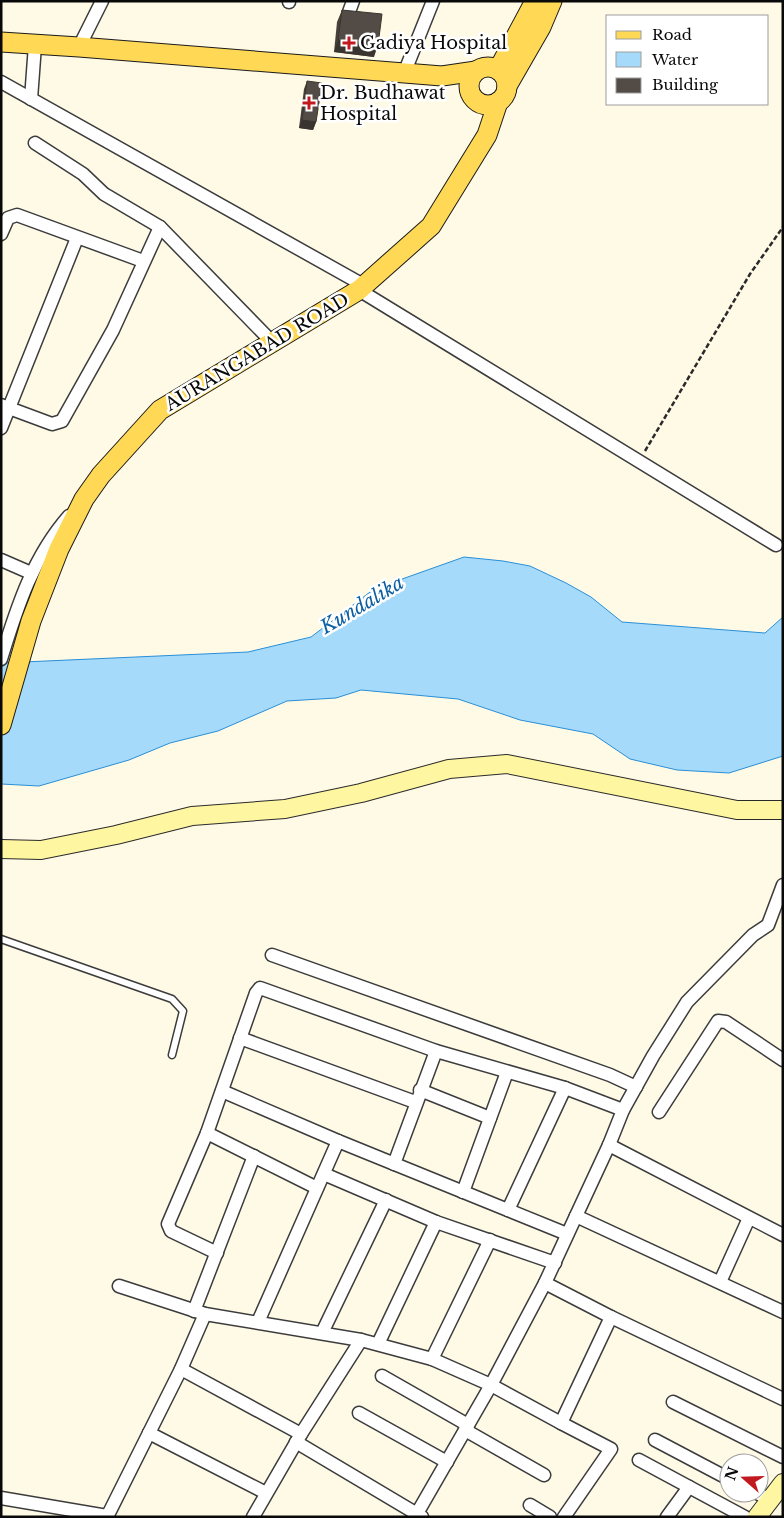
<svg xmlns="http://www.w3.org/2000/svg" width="784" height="1518" font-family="'Libre Baskerville',serif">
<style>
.water{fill:#a6dafb;stroke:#288fd7}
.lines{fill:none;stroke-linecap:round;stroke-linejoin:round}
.lane-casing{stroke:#3c3c3c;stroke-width:9}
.street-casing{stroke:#3c3c3c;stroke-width:15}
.secondary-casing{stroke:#2b2b2b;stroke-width:20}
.primary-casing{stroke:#1a1a1a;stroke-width:21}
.path{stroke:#2b2b2b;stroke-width:2.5;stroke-dasharray:5 2.5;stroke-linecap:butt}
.lane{stroke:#fff;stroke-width:6}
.street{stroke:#fff;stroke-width:12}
.secondary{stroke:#fff6a1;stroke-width:18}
.primary{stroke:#ffd856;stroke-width:19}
.wall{fill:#47403b}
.shaded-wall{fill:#3a3430}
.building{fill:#534b45;stroke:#3a3430}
.poi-dot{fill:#c2191f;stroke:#fff;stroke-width:2}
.labels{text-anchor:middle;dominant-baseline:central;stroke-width:5;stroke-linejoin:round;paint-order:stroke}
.poi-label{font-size:18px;fill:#090909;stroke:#fff;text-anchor:start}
.street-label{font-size:18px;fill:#090909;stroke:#fff}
.water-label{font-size:19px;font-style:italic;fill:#0c5fa2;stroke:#fff}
</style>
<rect width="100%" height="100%" fill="#fffae6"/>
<!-- water -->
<path class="water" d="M464 557 503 561 530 566 566 583 591 597 622 622 765 633 783 617V756L729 773 677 770 630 759 593 734 520 720 458 699 361 690 336 698 287 701 218 731 170 743 129 760 39 786 1 784V663L248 652 311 637 374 589Z"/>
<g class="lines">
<!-- lane casing -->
<g class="lane-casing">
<path id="lane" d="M1 939 172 999 183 1011 172 1055"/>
</g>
<!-- street casing -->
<g class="street-casing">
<g id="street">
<path d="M289 2V1"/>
<path d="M349 12 353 1"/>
<path d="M79 47 102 1"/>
<path d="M405 71 433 1"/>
<path d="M1 82 365 286"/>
<path d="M31 99 35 45"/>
<path d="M35 143 83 174 104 194 160 227 272 342"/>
<path d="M1 234 8 218 17 215 143 261"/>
<path d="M359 290 776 545"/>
<path d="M1 405 52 424 62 421 113 330 160 227"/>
<path d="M1 428 77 238"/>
<path d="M1 560 31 573"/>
<path d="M1 659C17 607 33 557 69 516"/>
<path d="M272 955 610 1075 636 1087"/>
<path d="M240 1038 415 1102"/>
<path d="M420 1090 490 1118"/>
<path d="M222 1091 338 1141 567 1234"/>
<path d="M659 1112 718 1021 726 1022 783 1060"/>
<path d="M207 1133 317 1188"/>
<path d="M609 1145 623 1110 653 1056 687 1002 753 935 768 925 783 885"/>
<path d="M394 1164 436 1051"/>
<path d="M324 1174 436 1222 555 1263"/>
<path d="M463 1192 507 1072"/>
<path d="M508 1210 565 1088"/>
<path d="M783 1235 609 1145 576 1216 783 1312"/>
<path d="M217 1253 171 1231 168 1224 207 1133 256 993 260 988 436 1051 565 1088 623 1110"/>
<path d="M720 1282 749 1218"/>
<path d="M119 1286 205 1314 361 1340 432 1359 491 1385 561 1423"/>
<path d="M194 1311 254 1156"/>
<path d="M611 1317 783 1399"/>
<path d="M258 1322 338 1141"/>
<path d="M322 1333 386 1200"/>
<path d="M378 1344 436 1222"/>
<path d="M432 1359 490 1240"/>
<path d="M181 1369 301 1434"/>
<path d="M382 1376 468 1425"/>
<path d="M673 1402 783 1457"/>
<path d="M359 1413 447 1462"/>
<path d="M465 1430 544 1475"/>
<path d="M149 1433 266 1493"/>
<path d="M655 1440 729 1479"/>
<path d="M296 1442 422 1517"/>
<path d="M639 1460 745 1517"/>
<path d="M757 1493 770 1500"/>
<path d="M1 1498 107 1516"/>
<path d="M530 1505 550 1517"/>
<path d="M107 1517 181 1369 205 1314"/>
<path d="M253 1517 301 1434 361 1340"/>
<path d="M415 1517 491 1385 545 1283"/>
<path d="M564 1517 611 1449 561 1423 611 1317 545 1283 576 1216"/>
<path d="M667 1517 689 1487"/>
</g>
</g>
<!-- secondary casing -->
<g class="secondary-casing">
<g id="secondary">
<path d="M1 849 41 850 116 835 192 816 285 809 361 793 449 769 507 764 737 810H783"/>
<path d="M757 1517 783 1483"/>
</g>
</g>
<!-- primary casing -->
<g class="primary-casing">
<g id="primary">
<path d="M1 42 79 47 442 76 476 71"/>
<circle cx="488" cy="86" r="19"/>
<path d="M498 70 535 1"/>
<path d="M507 86 541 27 552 1"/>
<path d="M1 725 31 621 59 549 84 499 101 475 160 410 359 290 431 226 487 135 498 102"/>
</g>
</g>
<!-- path -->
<path class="path" d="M645 451 750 274 783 227"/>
<!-- lane -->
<use href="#lane" class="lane"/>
<!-- street -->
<use href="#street" class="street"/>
<!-- secondary -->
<use href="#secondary" class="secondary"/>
<!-- primary -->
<use href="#primary" class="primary"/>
</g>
<!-- wall -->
<g class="wall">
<path d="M342 10 374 57 334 52 337 22Z"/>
<path d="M307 81 316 122 313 130 299 128 304 89Z"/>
</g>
<!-- shaded-wall -->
<g class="shaded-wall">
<path d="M338 40 378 45 374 57 334 52Z"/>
<path d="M302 120 316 122 313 130 299 128Z"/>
</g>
<!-- building -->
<g class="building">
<path d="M342 10 382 14 378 45 338 40Z"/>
<path d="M307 81 322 83 316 122 302 120Z"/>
</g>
<!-- markers -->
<g class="poi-dot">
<path d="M346.5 35.5h5v5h5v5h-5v5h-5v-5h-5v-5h5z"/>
<path d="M306.5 95.5h5v5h5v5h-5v5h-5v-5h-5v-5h5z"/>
</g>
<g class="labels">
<!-- poi labels -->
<g class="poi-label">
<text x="360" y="43">Gadiya Hospital</text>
<text x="320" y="93">Dr. Budhawat<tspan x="320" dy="21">Hospital</tspan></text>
</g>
<!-- street labels -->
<g class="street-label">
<text transform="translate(257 352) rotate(-31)">AURANGABAD ROAD</text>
</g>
<!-- water labels -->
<g class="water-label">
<text transform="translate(362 605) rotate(-31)">Kundalika</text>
</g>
</g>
<!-- border -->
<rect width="784" height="1518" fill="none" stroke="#090909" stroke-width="5"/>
<!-- legend -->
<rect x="606" y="15" width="162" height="90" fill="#ffffff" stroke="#9d9d9d"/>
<rect x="616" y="31" width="25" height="8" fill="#ffd856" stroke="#9d9d9d"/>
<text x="652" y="40" font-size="15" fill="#090909">Road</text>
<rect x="616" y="52" width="25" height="15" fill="#a6dafb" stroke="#9d9d9d"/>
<text x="652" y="65" font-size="15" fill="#090909">Water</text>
<rect x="616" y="78" width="25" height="15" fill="#534b45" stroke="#9d9d9d"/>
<text x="652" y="90" font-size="15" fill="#090909">Building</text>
<!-- north arrow -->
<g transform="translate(744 1478) rotate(290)"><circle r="24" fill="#ffffff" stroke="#9d9d9d"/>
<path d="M0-4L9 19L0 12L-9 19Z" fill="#c2191f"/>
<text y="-8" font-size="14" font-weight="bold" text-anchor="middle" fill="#090909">N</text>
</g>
</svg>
